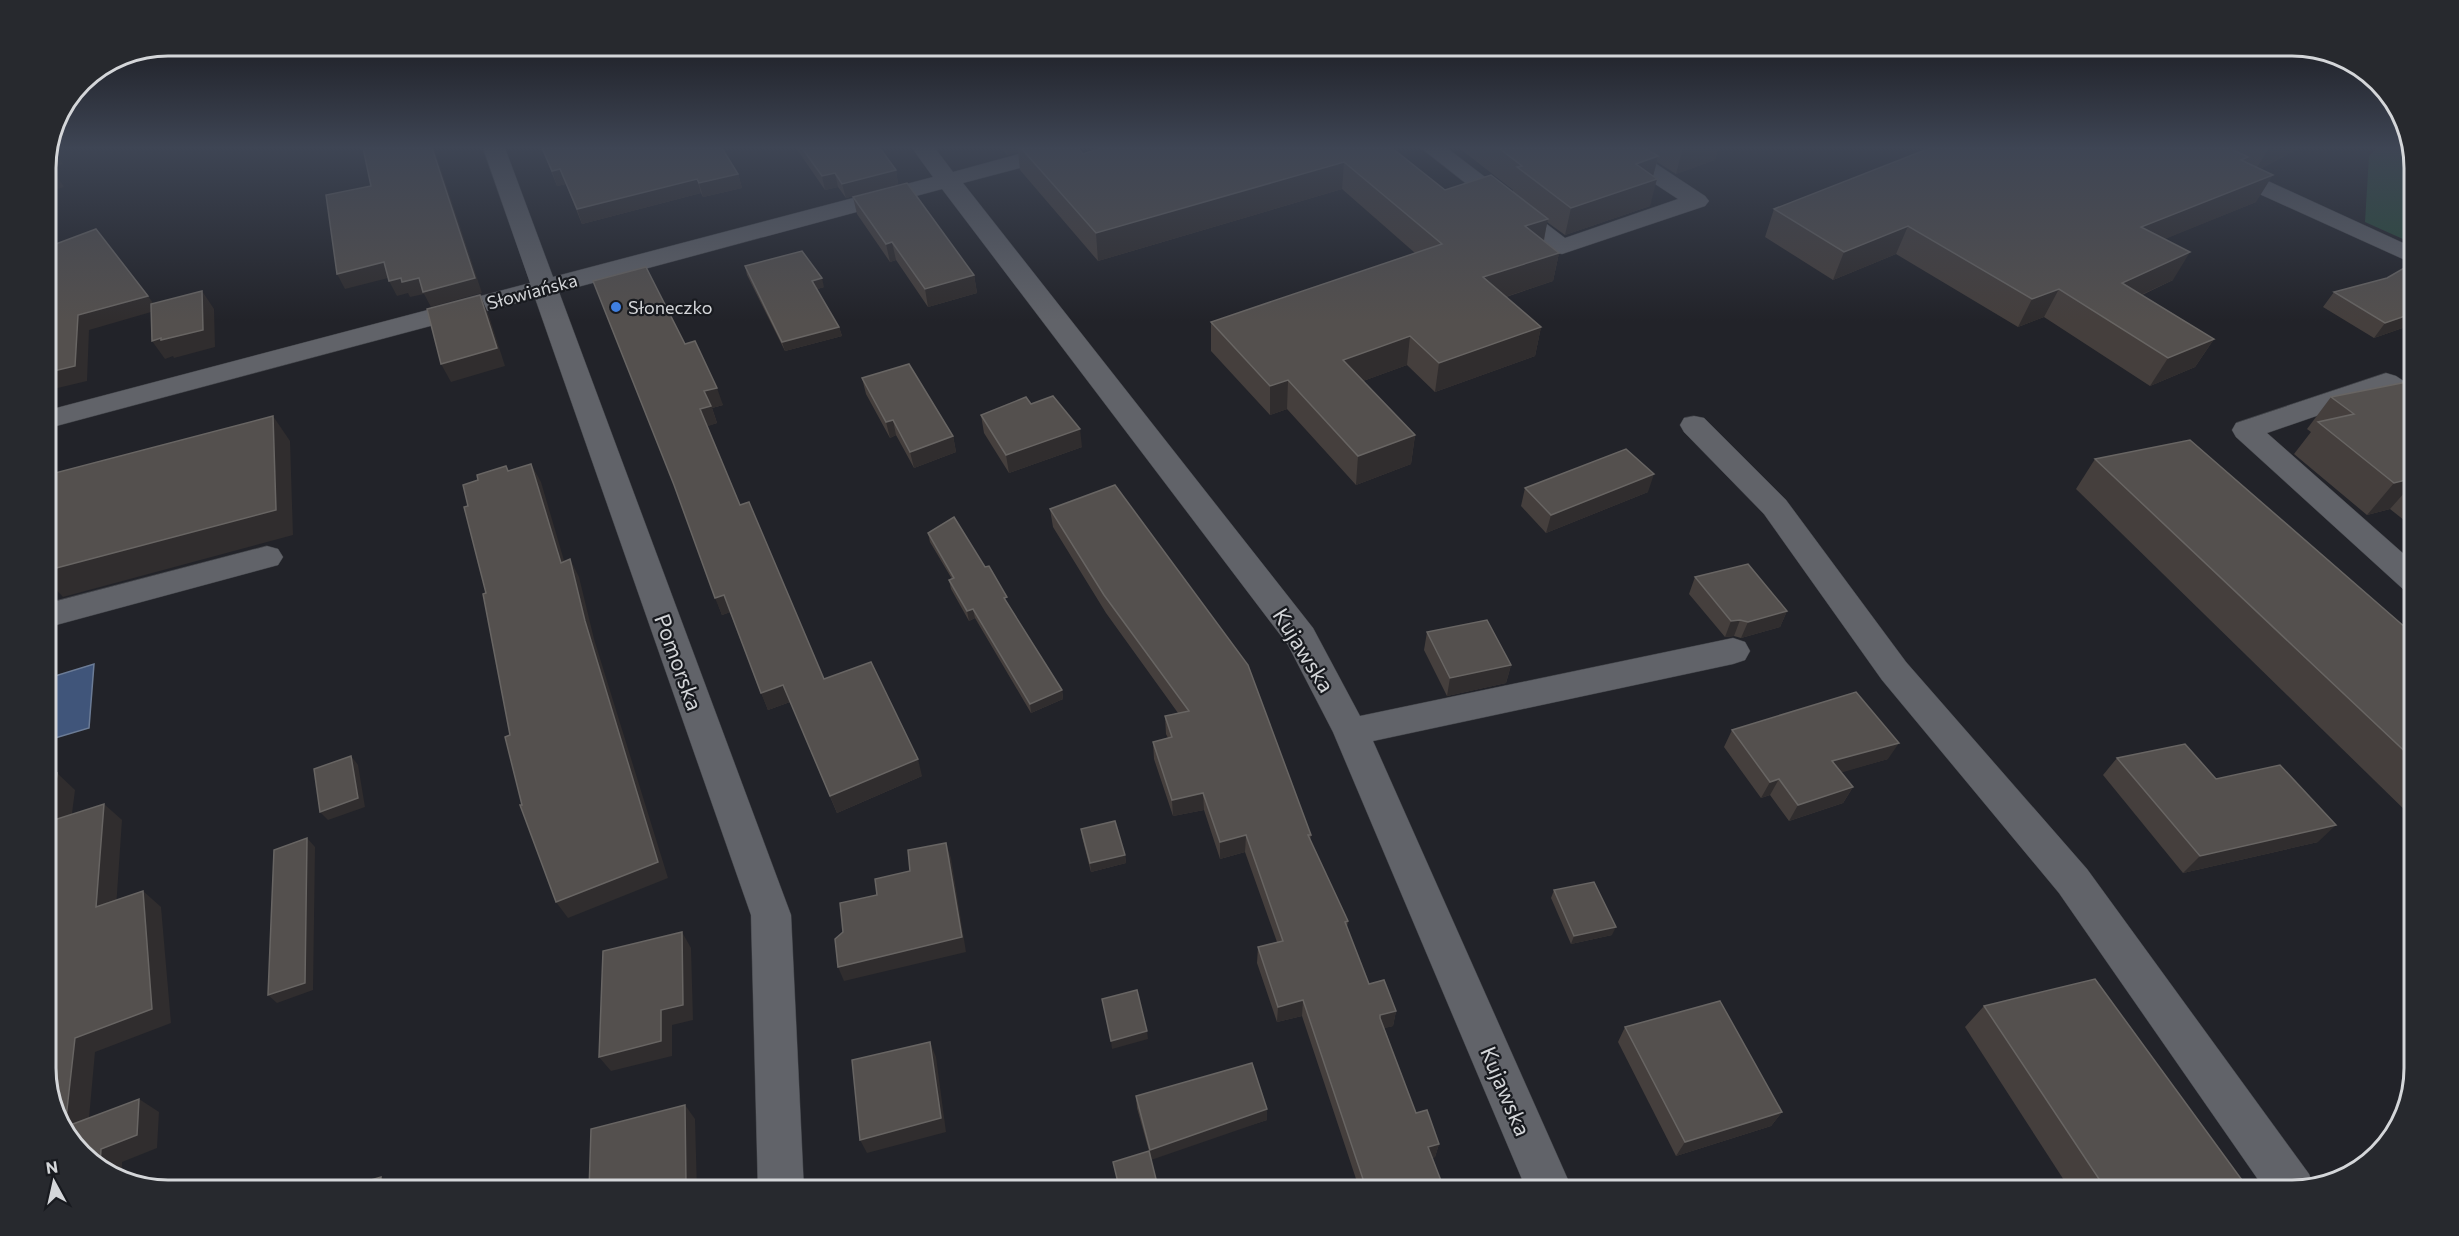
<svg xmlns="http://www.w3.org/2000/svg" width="2459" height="1236" font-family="Commissioner,sans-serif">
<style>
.green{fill:#284c3a}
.water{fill:#40557a;stroke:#6c7c96;stroke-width:1.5}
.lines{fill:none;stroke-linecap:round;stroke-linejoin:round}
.minor-casing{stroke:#3f4146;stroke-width:1}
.minor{fill:#616369;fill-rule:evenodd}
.wall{fill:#453f3d}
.shaded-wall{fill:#302d2e}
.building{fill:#54504e;stroke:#686563;stroke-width:1.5}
.shop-dot{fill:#3f7fe0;stroke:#181a1f;stroke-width:2}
.labels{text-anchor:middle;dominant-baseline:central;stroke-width:4.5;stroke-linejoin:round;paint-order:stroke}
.far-street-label{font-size:18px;fill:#d4d6d9;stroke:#181a1f}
.far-poi-label{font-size:18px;fill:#d4d6d9;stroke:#181a1f;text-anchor:start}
.street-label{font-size:22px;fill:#d4d6d9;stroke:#181a1f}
.rim{fill:none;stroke:#d4d6d9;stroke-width:3}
</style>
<rect width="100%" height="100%" fill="#222329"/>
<!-- green -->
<path class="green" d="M2377 148H2410L2414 160V244L2365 222 2369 156Z"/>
<!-- water -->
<path class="water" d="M94 664 89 728 45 741V679Z"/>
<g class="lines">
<!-- minor casing -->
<g class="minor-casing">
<g id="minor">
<path d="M483 148H505L553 277 933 177 912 148H935L953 172 1041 148H1080L1077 153 963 183 1313 628 1360 716 1733 638 1745 642 1750 651 1745 660 1733 664 1373 741 1573 1191H1527L1333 732 1288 645 942 189 559 292 791 915 804 1191H758L751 915 535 298 45 429V411L530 283Z"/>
<path d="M1421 148H1447L1565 238 1678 199 1608 153 1605 148H1632L1705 196 1709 201 1705 206 1562 254 1553 252Z"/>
<path d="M2166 148H2196L2414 248V264L2169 153Z"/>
<path d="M2386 373 2396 376 2414 388V411L2404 408 2383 393 2267 433 2414 563V593L2403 589 2236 437 2232 430 2236 423Z"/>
<path d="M1694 416 1704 418 1786 500 1906 662 2087 869 2309 1174 2313 1184 2291 1191H2266L2059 893 1882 680 1764 514 1684 432 1680 425 1684 418Z"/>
<path d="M267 546 278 549 283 557 278 565 45 628V604Z"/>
</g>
</g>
<!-- minor -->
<use href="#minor" class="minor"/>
</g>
<!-- wall -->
<g class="wall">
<path d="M542 148 738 174 742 188 703 197 701 193 582 224 566 184 557 186Z"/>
<path d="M796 148H880L896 170 898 184 846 198 838 187 825 190Z"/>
<path d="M1002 148H1078L1083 154 1154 149 1392 148 1445 190 1513 192V190L1459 148H1718L1715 160 1676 174 1657 162 1653 176 1650 206 1565 235 1547 222 1544 241 1559 253 1553 281 1506 297 1541 327 1535 356 1435 392 1407 365 1363 381 1415 435 1411 464 1356 485 1287 409 1270 415 1211 351V322L1415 253 1342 189 1098 261 1020 170 1018 152 1007 155Z"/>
<path d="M1927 148H2300L2260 169 2256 202 2164 239 2173 280 2142 295 2214 339 2195 367 2150 386 2044 317 2018 327 1896 254 1833 280 1765 237 1774 209 1928 149Z"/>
<path d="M853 197 974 275 977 293 928 307 896 260 890 262 857 214Z"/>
<path d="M2414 265V324L2374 338 2323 307 2334 292 2387 278Z"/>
<path d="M745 266 824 287 817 289 839 327 842 336 785 351 747 275Z"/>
<path d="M685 344 723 405 712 408 717 423 707 426 740 505 824 679 922 776 837 813 790 702 768 710 730 612 722 615 674 485Z"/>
<path d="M862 378 953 436 956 452 914 468 896 435 890 438 866 394Z"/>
<path d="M2414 382V528L2390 509 2367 515 2294 454 2311 432 2307 429 2331 397Z"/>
<path d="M1031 404 1082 447 1009 473 984 433 981 415Z"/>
<path d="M2095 459 2414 635V819L2076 489Z"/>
<path d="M1525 488 1648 492 1546 533 1521 506Z"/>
<path d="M1050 509 1311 835 1310 840 1348 921 1347 927 1369 984 1396 1011 1393 1026 1384 1028 1416 1113 1439 1144 1435 1157 1432 1158 1445 1191H1360L1302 1016 1277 1022 1257 963 1258 947 1277 942 1245 852 1220 859 1204 810 1173 816 1154 759 1153 742 1168 738 1166 734 1165 716 1178 713 1106 613 1053 527Z"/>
<path d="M928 533 1008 605 1062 690 1063 699 1031 713 975 618 969 621 951 589 949 580 952 579 930 542Z"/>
<path d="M1695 577 1787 611 1780 627 1741 638 1734 636 1725 637 1689 594Z"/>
<path d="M1427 632 1511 665 1506 683 1447 696 1424 650Z"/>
<path d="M1732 730 1888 759 1841 772 1853 787 1843 803 1789 821 1770 795 1761 798 1724 747Z"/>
<path d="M2117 758 2216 779 2318 842 2183 873 2103 775Z"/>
<path d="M1081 829 1125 855 1126 863 1091 872 1082 837Z"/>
<path d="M1554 890 1612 935 1571 944 1551 898Z"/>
<path d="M1984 1006 2250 1191H2071L1965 1027Z"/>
<path d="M1625 1027 1782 1112 1771 1126 1676 1156 1618 1042Z"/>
<path d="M1136 1096 1267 1109V1120L1114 1168 1149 1151 1137 1108Z"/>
</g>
<!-- shaded-wall -->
<g class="shaded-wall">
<path d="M432 148H434L482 293 431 307 424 294 410 297 408 293 397 296 389 281Z"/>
<path d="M1006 148H1017L1018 152 1007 155Z"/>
<path d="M1683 148H1718L1715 160 1676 174Z"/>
<path d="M2269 148H2300L2254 172Z"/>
<path d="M54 150 63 164 48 169 45 165 47 152Z"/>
<path d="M1658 156 1652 180 1657 179 1650 206 1565 235 1571 208 1636 164Z"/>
<path d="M1344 162 1342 189 1098 261 1096 233Z"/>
<path d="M560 169 566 184 557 186 552 171Z"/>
<path d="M896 170 898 184 846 198 842 184Z"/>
<path d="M54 172 64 187 45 193V175Z"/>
<path d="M835 173 838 187 825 190 822 176Z"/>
<path d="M738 174 742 188 703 197 699 183Z"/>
<path d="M2273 175 2256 202 2126 255 2141 227Z"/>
<path d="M697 179 701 193 582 224 577 209Z"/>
<path d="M1548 219 1542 247 1525 226Z"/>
<path d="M1908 226 1896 254 1833 280 1844 252Z"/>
<path d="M892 242 896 260 890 262 886 244Z"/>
<path d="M2190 252 2173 280 2106 311 2122 283Z"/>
<path d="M1559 253 1553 281 1478 306 1483 277Z"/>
<path d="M384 262 392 277 345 289 337 274Z"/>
<path d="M974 275 977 293 928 307 925 289Z"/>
<path d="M822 278 824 287 815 290 812 281Z"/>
<path d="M2059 289 2044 317 2018 327 2032 299Z"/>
<path d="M202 291 214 309 215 347 174 358 173 356 165 359 152 341Z"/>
<path d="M480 295 488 313 505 366 451 382 441 364Z"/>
<path d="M148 296 158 310 89 330 87 381 45 391V373L78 315Z"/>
<path d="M2414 313V324L2374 338 2385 323Z"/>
<path d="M839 327 842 336 785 351 782 342Z"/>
<path d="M1541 327 1535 356 1435 392 1439 363Z"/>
<path d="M1410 336 1407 365 1341 389 1343 360Z"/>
<path d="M2214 339 2195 367 2150 386 2168 358Z"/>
<path d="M1288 380 1287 409 1270 415V386Z"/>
<path d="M717 388 723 405 712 408 717 423 706 427 700 409 704 391Z"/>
<path d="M273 416 290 441 293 535 63 597 45 578V571Z"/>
<path d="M893 420 896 435 890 438 886 422Z"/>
<path d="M1080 429 1082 447 1009 473 1006 455Z"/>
<path d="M1415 435 1411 464 1356 485 1358 456Z"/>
<path d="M953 436 956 452 914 468 910 452Z"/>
<path d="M531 464 541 482 570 581 561 563Z"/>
<path d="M1654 474 1648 492 1546 533 1551 515Z"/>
<path d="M2414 478V482L2390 509 2367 515 2394 483Z"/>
<path d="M570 559 579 577 594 639 668 878 568 918 556 902 585 621Z"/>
<path d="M724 595 731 612 722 615 715 598Z"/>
<path d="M973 609 975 618 969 621 967 611Z"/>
<path d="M1787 611 1780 627 1741 638 1748 622Z"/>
<path d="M1740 620 1734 636 1725 637 1731 621Z"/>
<path d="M1511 665 1506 683 1447 696 1450 678Z"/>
<path d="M783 685 790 702 768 710 761 693Z"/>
<path d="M1062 690 1063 699 1031 713 1030 704Z"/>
<path d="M1899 743 1888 759 1823 778 1832 761Z"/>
<path d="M351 756 358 765 365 807 328 820 320 812Z"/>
<path d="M918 759 922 776 837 813 830 796Z"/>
<path d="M57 773 75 790 69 837 51 821Z"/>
<path d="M1779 779 1770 795 1761 798 1770 782Z"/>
<path d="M1853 787 1843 803 1789 821 1798 805Z"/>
<path d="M1203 793 1204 810 1173 816 1172 800Z"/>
<path d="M104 804 122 820 115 923 96 907Z"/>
<path d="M2336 825 2318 842 2183 873 2200 856Z"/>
<path d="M1246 835 1245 852 1220 859V842Z"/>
<path d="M307 838 315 847 313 990 277 1003 268 995Z"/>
<path d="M946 843 951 858 966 952 844 981 838 967Z"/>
<path d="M1125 855 1126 863 1091 872 1090 863Z"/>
<path d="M143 891 161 907 171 1023 95 1052 87 1140 65 1127 75 1038Z"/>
<path d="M1616 927 1612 935 1571 944 1574 936Z"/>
<path d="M682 932 691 948 693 1020 672 1025V1056L611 1071 599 1057 661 1010Z"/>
<path d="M1303 1000 1302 1016 1277 1022 1278 1007Z"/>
<path d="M1396 1011 1393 1026 1378 1030 1380 1015Z"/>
<path d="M1147 1031 1148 1039 1112 1049 1111 1041Z"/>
<path d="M930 1042 936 1057 946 1132 867 1153 860 1140Z"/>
<path d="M139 1099 159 1112 157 1148 122 1162V1180L114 1178 100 1166 101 1149Z"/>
<path d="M685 1105 695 1119 697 1191H666Z"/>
<path d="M1267 1109V1120L1151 1160 1150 1150Z"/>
<path d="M1782 1112 1771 1126 1676 1156 1685 1142Z"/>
<path d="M1439 1144 1435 1157 1424 1161 1428 1147Z"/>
<path d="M381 1177 390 1183 389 1191H380Z"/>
</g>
<!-- building -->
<g class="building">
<path d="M48 148H52L54 150 47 152Z"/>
<path d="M363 148H432L475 278 423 292 419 278 402 282 401 278 389 281 384 262 337 274 326 195 371 186Z"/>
<path d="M542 148H722L738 174 699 183 697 179 577 209 560 169 552 171Z"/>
<path d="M802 148H880L896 170 842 184 835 173 822 176Z"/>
<path d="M1021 148H1078L1083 154 1101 148H1153L1154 149 1157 148H1392L1445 190 1491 175 1548 219 1525 226 1559 253 1483 277 1541 327 1439 363 1410 336 1343 360 1415 435 1358 456 1288 380 1270 386 1211 322 1442 244 1344 162 1096 233Z"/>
<path d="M1499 148H1645L1658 156 1636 164 1657 179 1571 208 1517 167 1522 166Z"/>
<path d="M1930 148H2229L2248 157 2241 160 2273 175 2141 227 2190 252 2122 283 2214 339 2168 358 2059 289 2032 299 1908 226 1844 252 1774 209Z"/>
<path d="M45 162 54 172 45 175Z"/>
<path d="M907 183 974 275 925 289 892 242 886 244 853 197Z"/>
<path d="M96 229 148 296 78 315 75 366 45 373V248Z"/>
<path d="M802 251 822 278 812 281 839 327 782 342 745 266Z"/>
<path d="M2411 264 2414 265V313L2385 323 2334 292 2387 278Z"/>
<path d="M646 267 685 344 695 341 717 388 704 391 711 406 700 409 740 505 749 502 824 679 871 662 918 759 830 796 783 685 761 693 724 595 715 598 674 485 593 281Z"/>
<path d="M202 291 203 330 161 340V338L152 341 151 304Z"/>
<path d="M480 295 497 348 441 364 427 309Z"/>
<path d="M909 364 953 436 910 452 893 420 886 422 862 378Z"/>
<path d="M2412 381 2414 382V478L2394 483 2318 422 2354 414 2331 397Z"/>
<path d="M1053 396 1080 429 1006 455 981 415 1026 397 1031 404Z"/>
<path d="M273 416 276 510 45 571V535L48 517 45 518V509L51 474Z"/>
<path d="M2190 440 2414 635V760L2095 459Z"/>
<path d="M1626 449 1654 474 1551 515 1525 488Z"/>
<path d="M531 464 561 563 570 559 585 621 658 862 556 902 520 805H522L505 737 510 735 483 594 486 593 464 507 468 506 463 485 478 480 477 475 506 466 508 471Z"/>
<path d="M1115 485 1248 665 1311 835H1308L1348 921 1345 922 1369 984 1384 980 1396 1011 1380 1015V1018L1416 1113 1427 1110 1439 1144 1428 1147 1445 1191H1367L1303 1000 1278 1007 1258 947 1283 941 1246 835 1220 842 1203 793 1172 800 1153 742 1172 737 1165 716 1189 711 1104 595 1050 509Z"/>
<path d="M954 517 985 567 989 566 1007 597 1004 598 1062 690 1030 704 973 609 967 611 949 580 954 578 928 533Z"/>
<path d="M1748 564 1787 611 1748 622 1740 620 1731 621 1695 577Z"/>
<path d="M1487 620 1511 665 1450 678 1427 632Z"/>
<path d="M1856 692 1899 743 1832 761 1853 787 1798 805 1779 779 1770 782 1732 730Z"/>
<path d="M2185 744 2216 779 2280 765 2336 825 2200 856 2117 758Z"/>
<path d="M351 756 358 798 320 812 314 769Z"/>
<path d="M57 773 51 821 104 804 96 907 143 891 152 1009 75 1038 65 1127 139 1099 137 1135 101 1149 100 1166 66 1137 45 1076V777Z"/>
<path d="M1115 821 1125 855 1090 863 1081 829Z"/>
<path d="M307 838 305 983 268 995 274 850Z"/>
<path d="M946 843 962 937 838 967 835 939 843 932 840 903 877 895 875 879 910 871 908 850Z"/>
<path d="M1594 882 1616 927 1574 936 1554 890Z"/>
<path d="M682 932 683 1005 661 1010V1041L599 1057 603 951Z"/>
<path d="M2095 979 2250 1191H2107L1984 1006Z"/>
<path d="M1137 990 1147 1031 1111 1041 1102 999Z"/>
<path d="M1720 1001 1782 1112 1685 1142 1625 1027Z"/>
<path d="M930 1042 941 1118 860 1140 852 1060Z"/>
<path d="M1252 1063 1267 1109 1150 1150 1136 1096Z"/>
<path d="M685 1105 686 1185 666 1191H589L591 1129Z"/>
<path d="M1149 1151 1159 1191H1120L1113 1162Z"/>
<path d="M381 1177 380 1191H346L347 1187Z"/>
</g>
<!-- sky -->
<linearGradient id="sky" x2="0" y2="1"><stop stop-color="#131317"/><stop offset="0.46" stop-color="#3e4554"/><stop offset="1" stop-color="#3e4554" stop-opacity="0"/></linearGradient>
<rect width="2459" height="321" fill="url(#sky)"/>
<!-- markers -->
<circle class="shop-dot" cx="616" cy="307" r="6"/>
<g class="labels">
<!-- far-street labels -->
<g class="far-street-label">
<text transform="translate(532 291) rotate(-15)">Słowiańska</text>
</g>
<!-- far-poi labels -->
<g class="far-poi-label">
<text x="628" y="307">Słoneczko</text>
</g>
<!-- street labels -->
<g class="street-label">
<text transform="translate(1304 650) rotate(58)">Kujawska</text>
<text transform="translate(679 662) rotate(70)">Pomorska</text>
<text transform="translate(1506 1091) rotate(67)">Kujawska</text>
</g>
</g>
<!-- crop -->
<path d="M0 0H2459V1236H0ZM168 56H2292A112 112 0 0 1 2404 168V1068A112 112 0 0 1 2292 1180H168A112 112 0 0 1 56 1068V168A112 112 0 0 1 168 56Z" fill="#27292e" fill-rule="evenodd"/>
<path class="rim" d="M168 56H2292A112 112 0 0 1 2404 168V1068A112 112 0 0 1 2292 1180H168A112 112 0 0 1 56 1068V168A112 112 0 0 1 168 56Z"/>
<!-- north arrow -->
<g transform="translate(54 1182) rotate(352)" stroke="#181a1f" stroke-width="4.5" paint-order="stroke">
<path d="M0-4.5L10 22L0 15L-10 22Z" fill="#d4d6d9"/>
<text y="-9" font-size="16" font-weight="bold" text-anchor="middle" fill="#d4d6d9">N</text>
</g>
</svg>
